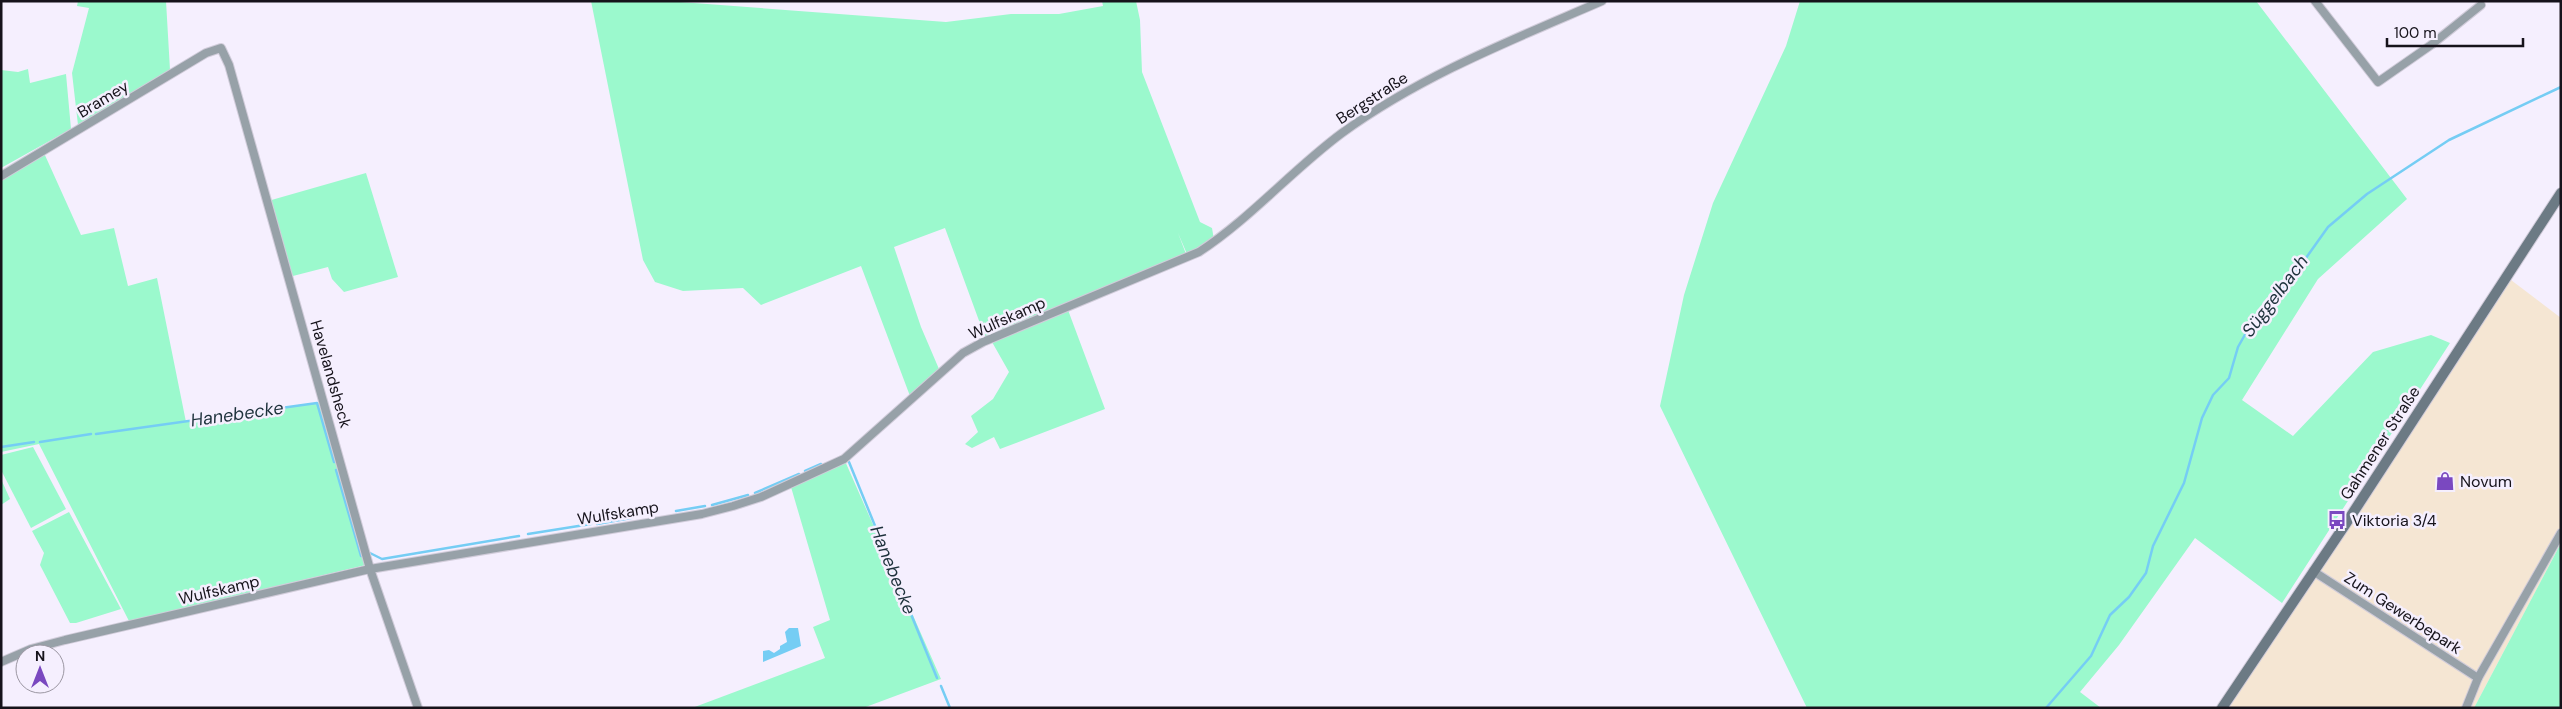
<svg xmlns="http://www.w3.org/2000/svg" width="2562" height="709" font-family="'DM Sans',sans-serif">
<style>
.industrial{fill:#f5e6d3}
.green{fill:#9bf9cd}
.water{fill:#75cdf4}
.lines{fill:none;stroke-linecap:round;stroke-linejoin:round}
.stream{stroke:#75cdf4;stroke-width:2.5}
.minor-casing{stroke:#d1ccda;stroke-width:10}
.secondary-casing{stroke:#d1ccda;stroke-width:12}
.minor{stroke:#97a1a8;stroke-width:8}
.secondary{stroke:#6c7a84;stroke-width:10}
.labels{text-anchor:middle;dominant-baseline:central;stroke-width:5;stroke-linejoin:round;paint-order:stroke}
.street-label{font-size:16px;fill:#16131b;stroke:#f5effe}
.poi-label{font-size:16px;fill:#16131b;stroke:#f5effe;text-anchor:start}
.water-label{font-size:18px;font-style:italic;fill:#1d313b;stroke:#f5effe}
</style>
<rect width="100%" height="100%" fill="#f5effe"/>
<!-- industrial -->
<path class="industrial" d="M2511 280 2561 318V543L2474 708H2225L2457 350Z"/>
<!-- green -->
<g class="green">
<path d="M78 1H166L170 70 78 125 72 73 89 8 77 6Z"/>
<path d="M591 1H667L946 22 1011 14H1059L1103 6 1102 1H1136L1140 20 1142 72 1200 222 1212 228 1214 240 1187 254 1178 233 1186 254 985 337 945 228 894 247 921 327 939 369 910 396 861 266 761 305 743 288 683 291 655 282 643 260Z"/>
<path d="M1800 1H2256L2407 199 2318 279 2242 400 2293 436 2373 352 2431 335 2450 343 2282 603 2195 538 2119 645 2080 692 2101 708H1807L1660 406 1684 295 1713 203 1786 46Z"/>
<path d="M28 69 30 83 66 74 71 129 1 168V70L18 72Z"/>
<path d="M44 153 81 235 114 228 128 286 157 278 186 422 324 402 366 565 129 621 39 444 1 452V179Z"/>
<path d="M366 173 398 277 344 292 332 279 328 267 289 277 268 201Z"/>
<path d="M1068 310 1105 409 1000 449 994 437 972 448 965 444 978 432 971 416 993 399 1009 372 992 342Z"/>
<path d="M33 447 66 509 31 528 1 470V455Z"/>
<path d="M845 461 941 679 863 708H692L825 658 813 627 830 620 791 487Z"/>
<path d="M1 479 10 499 1 505Z"/>
<path d="M69 512 121 609 76 623H70L40 565 44 553 32 531Z"/>
<path d="M2561 543V708H2474Z"/>
</g>
<!-- water -->
<path class="water" d="M789 628H798L801 646 763 662V651L769 650 774 653 780 649V646L787 642 785 632Z"/>
<g class="lines">
<!-- stream -->
<g class="stream">
<path d="M96 434 317 403 334 462"/>
<path d="M40 442 91 434"/>
<path d="M1 447 34 442"/>
<path d="M849 462 937 678"/>
<path d="M336 470 361 556"/>
<path d="M805 471 821 464"/>
<path d="M755 493 799 474"/>
<path d="M712 505 748 495"/>
<path d="M676 511 705 506"/>
<path d="M597 524 631 518"/>
<path d="M528 534 591 524"/>
<path d="M370 553 382 559 519 536"/>
<path d="M941 686 950 708"/>
<path d="M2046 708 2091 656 2110 615 2129 597 2146 573 2153 546 2184 483 2202 418 2213 395 2229 378 2238 347 2251 324 2296 272 2328 227 2367 194 2449 140 2561 87"/>
</g>
<!-- minor casing -->
<g class="minor-casing">
<g id="minor">
<path d="M2315 1 2378 82 2431 45 2481 5"/>
<path d="M1 176 206 53 221 48 229 65 370 569 418 708"/>
<path d="M2313 571 2478 678"/>
<path d="M1 662 31 649 65 640 370 569 702 514 733 506 761 497 844 459 963 353 983 342 1199 252C1251 218 1292 170 1342 133 1422 75 1512 40 1602 1"/>
<path d="M2466 708 2478 678 2561 533"/>
</g>
</g>
<!-- secondary casing -->
<g class="secondary-casing">
<path id="secondary" d="M2222 708 2345 525 2561 193"/>
</g>
<!-- minor -->
<use href="#minor" class="minor"/>
<!-- secondary -->
<use href="#secondary" class="secondary"/>
</g>
<!-- icons -->
<defs>
<g id="shop-bare" transform="scale(1.5)"><path d="M-5-2.5h2.3a2.7 3.5 0 0 1 5.4 0H5L5.5 6h-11ZM-1.5-2.5h3a1.5 2.3 0 0 0-3 0Z" fill="#7a48c0" stroke="#f5effe" stroke-width="2.5" paint-order="stroke"/></g>
<g id="bus-bare" transform="scale(1.5)"><path d="M-5-6H5V4H4V6H2V4H-2V6H-4V4H-5ZM-3.5-4V0h7V-4ZM-3.5 1.2v1.5H-2V1.2ZM2 1.2v1.5H3.5V1.2Z" fill="#7a48c0" stroke="#f5effe" stroke-width="2.5" paint-order="stroke"/></g>
</defs>
<g fill-rule="evenodd">
<use href="#shop-bare" x="2445" y="481"/>
<use href="#bus-bare" x="2337" y="520"/>
</g>
<g class="labels">
<!-- street labels -->
<g class="street-label">
<text transform="translate(1372 98) rotate(-33)">Bergstraße</text>
<text transform="translate(103 99) rotate(-31)">Bramey</text>
<text transform="translate(1007 318) rotate(-24)">Wulfskamp</text>
<text transform="translate(331 374) rotate(74)">Havelandsheck</text>
<text transform="translate(2380 443) rotate(-57)">Gahmener Straße</text>
<text transform="translate(618 513) rotate(-9)">Wulfskamp</text>
<text transform="translate(219 590) rotate(-13)">Wulfskamp</text>
<text transform="translate(2403 613) rotate(33)">Zum Gewerbepark</text>
</g>
<!-- poi labels -->
<g class="poi-label">
<text x="2460" y="481">Novum</text>
<text x="2352" y="520">Viktoria 3/4</text>
</g>
<!-- water labels -->
<g class="water-label">
<text transform="translate(2275 296) rotate(-53)">Süggelbach</text>
<text transform="translate(237 414) rotate(-8)">Hanebecke</text>
<text transform="translate(893 570) rotate(68)">Hanebecke</text>
</g>
</g>
<!-- border -->
<rect width="2562" height="709" fill="none" stroke="#16131b" stroke-width="5"/>
<!-- north arrow -->
<g transform="translate(40 669)"><circle r="24" fill="#f5effe" stroke="#9c97a3"/>
<path d="M0-4L9 19L0 12L-9 19Z" fill="#7a48c0"/>
<text y="-8" font-size="14" font-weight="bold" text-anchor="middle" fill="#16131b">N</text>
</g>
<!-- scale -->
<path d="M2387 38v8h136v-8" fill="none" stroke="#16131b" stroke-width="2.5"/>
<text x="2394" y="38" font-size="15" fill="#16131b" stroke="#f5effe" stroke-width="4" paint-order="stroke">100 m</text>
</svg>
